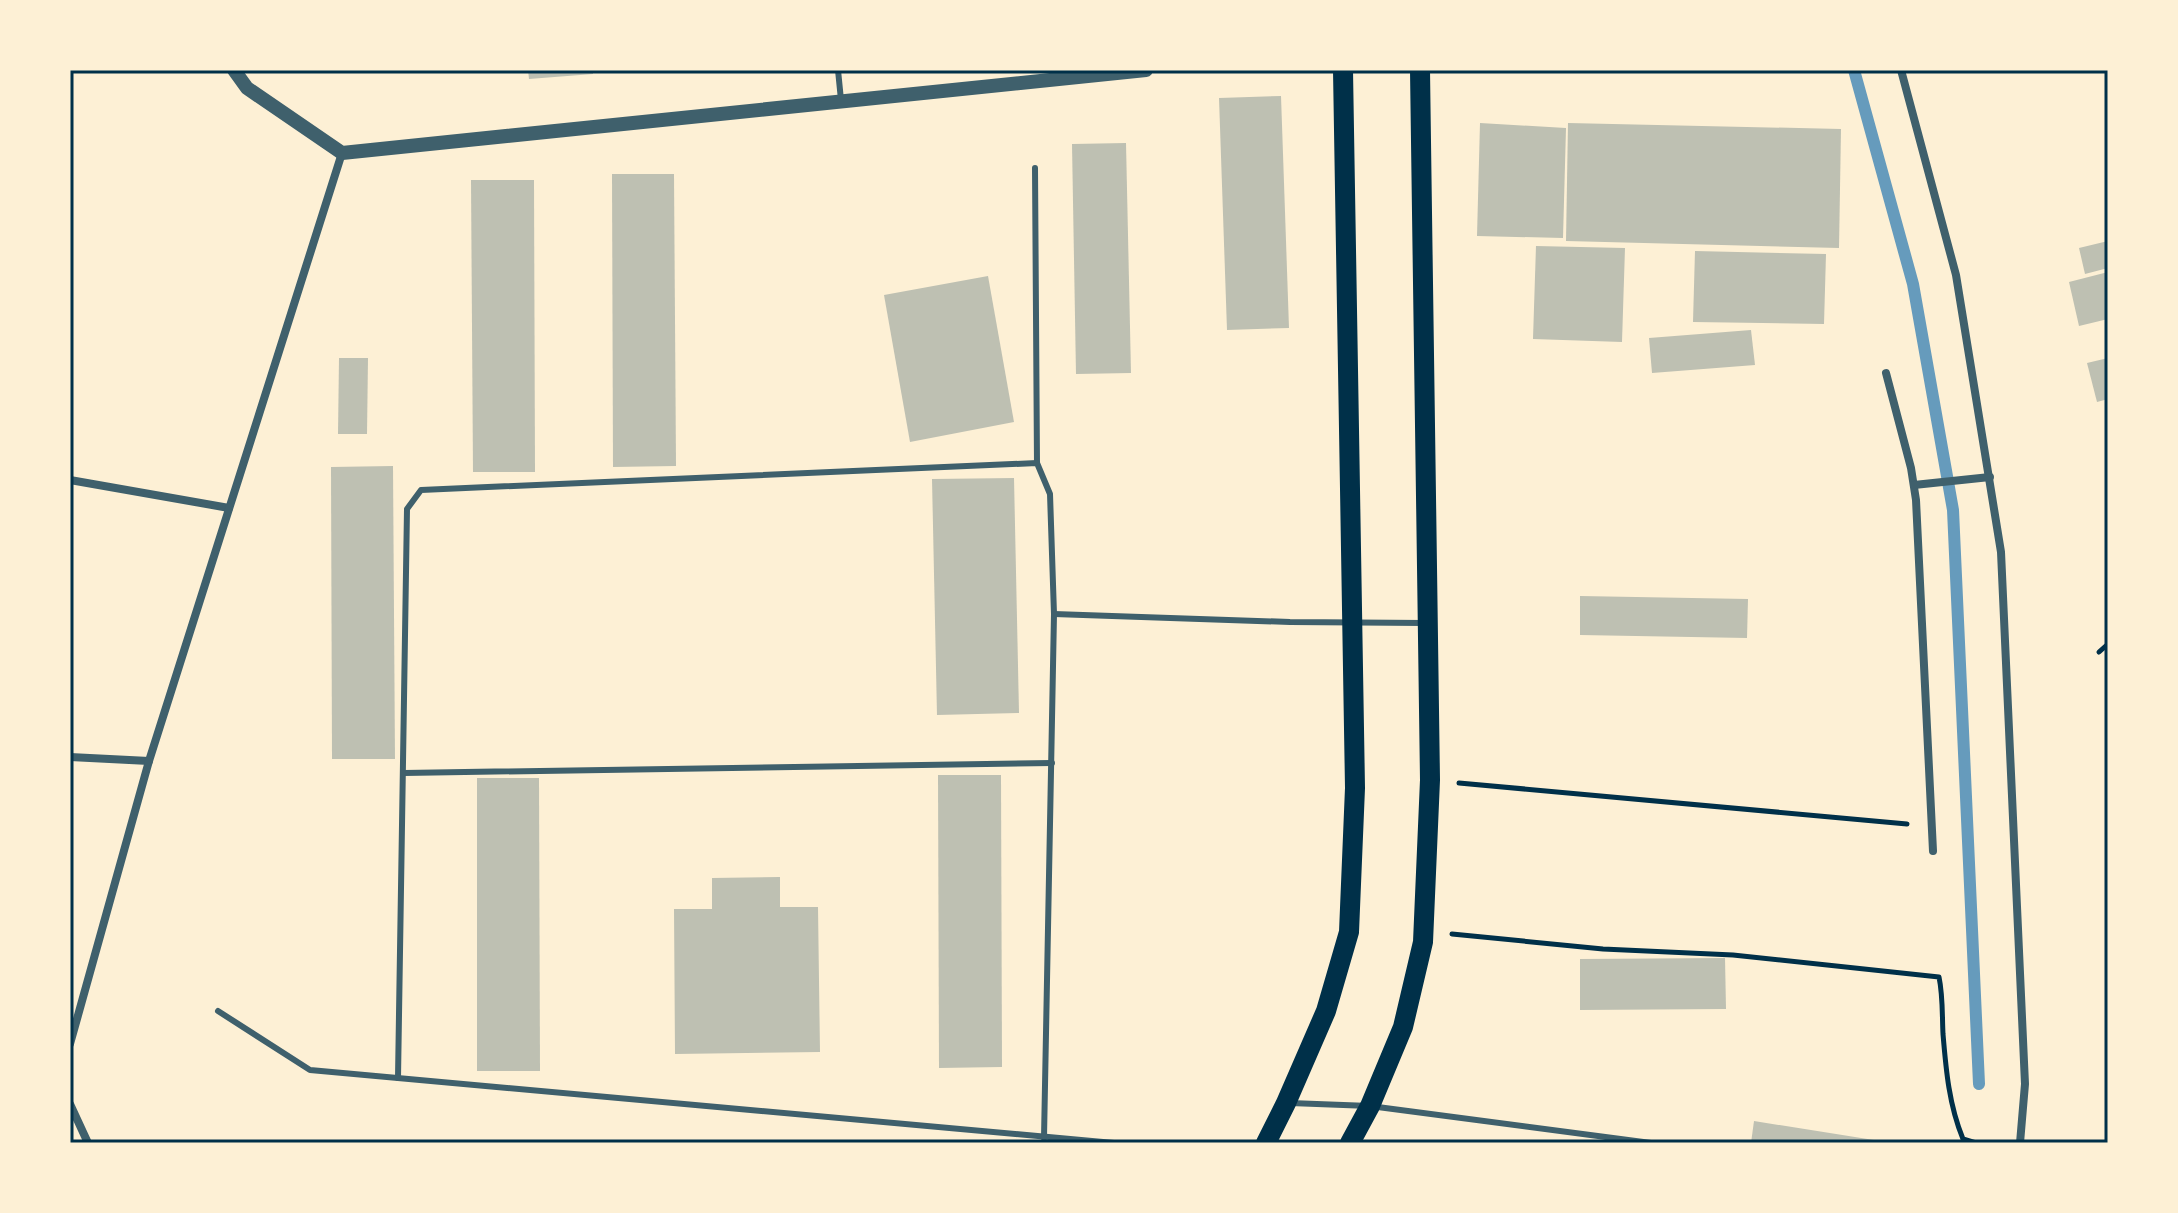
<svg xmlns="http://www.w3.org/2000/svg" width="2178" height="1213" font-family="Literata,serif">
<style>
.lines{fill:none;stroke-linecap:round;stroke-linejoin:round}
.stream{stroke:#669bbc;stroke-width:12}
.building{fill:#bec0b2}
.path{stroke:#003049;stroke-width:5}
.service{stroke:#3f606c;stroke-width:6}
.minor{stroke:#3f606c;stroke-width:8}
.tertiary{stroke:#3f606c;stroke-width:14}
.primary{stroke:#003049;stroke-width:20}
.neatline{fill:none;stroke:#003049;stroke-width:3}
</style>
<rect width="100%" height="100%" fill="#fdf0d5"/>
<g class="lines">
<!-- stream -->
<path class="stream" d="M1854 70 1913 284 1953 510 1979 1084"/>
</g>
<!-- building -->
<g class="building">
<path d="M528 70H593V74L529 79Z"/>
<path d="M1281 96 1289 328 1227 330 1219 98Z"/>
<path d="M1480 123 1566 128 1563 238 1477 236Z"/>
<path d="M1568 123 1841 129 1839 248 1566 241Z"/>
<path d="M1126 143 1131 373 1076 374 1072 144Z"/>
<path d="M612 174H674L676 466 613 467Z"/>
<path d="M471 180H534L535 472H473Z"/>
<path d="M2108 241V268L2085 274 2079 248Z"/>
<path d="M1536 246 1625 248 1622 342 1533 339Z"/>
<path d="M1695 251 1826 254 1824 324 1693 322Z"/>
<path d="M2108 272V319L2079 326 2069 282Z"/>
<path d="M988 276 1014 422 910 442 884 295Z"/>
<path d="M1751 330 1755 365 1652 373 1649 338Z"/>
<path d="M339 358H368L367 434H338Z"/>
<path d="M2108 358V399L2097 402 2087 363Z"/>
<path d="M393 466 395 759H332L331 467Z"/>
<path d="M1014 478 1019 713 937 715 932 479Z"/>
<path d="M1580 596 1748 599 1747 638 1580 635Z"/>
<path d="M938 775H1001L1002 1067 939 1068Z"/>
<path d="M477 778H539L540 1071H477Z"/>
<path d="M780 877V907H818L820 1052 675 1054 674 909H712V878Z"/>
<path d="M1725 958 1726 1009 1580 1010V959Z"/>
<path d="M1754 1121 1880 1141V1143H1751Z"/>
</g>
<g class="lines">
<!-- path -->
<g class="path">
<path d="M2099 652 2108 644"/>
<path d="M1459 783 1907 824"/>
<path d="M1452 934 1603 949 1733 955 1939 977C1943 996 1942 1014 1943 1034 1946 1070 1949 1105 1963 1139L1976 1143"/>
</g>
<!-- service -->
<g class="service">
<path d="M838 70 841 100"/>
<path d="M1035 168 1037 463"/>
<path d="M1054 614 1290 622 1424 623"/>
<path d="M404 773 1052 763"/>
<path d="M218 1011 310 1070 1114 1143"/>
<path d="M398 1078 407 509 421 490 1037 463 1050 494 1054 614 1044 1138"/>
<path d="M1290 1103 1370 1106 1651 1143"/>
</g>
<!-- minor -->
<g class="minor">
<path d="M1901 70 1956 275 2001 552 2025 1084 2020 1143"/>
<path d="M1886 373 1911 468 1916 500 1933 851"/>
<path d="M70 480 229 508"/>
<path d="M1914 485 1990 477"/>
<path d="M70 757 149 761"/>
<path d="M70 1044 149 761 342 153"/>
<path d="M70 1104 88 1143"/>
</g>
<!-- tertiary -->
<path class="tertiary" d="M234 70 247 88 342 153 1146 70"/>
<!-- primary -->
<g class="primary">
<path d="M1266 1143 1286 1103 1326 1011 1349 932 1355 788 1343 70"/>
<path d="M1350 1143 1370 1106 1403 1027 1423 942 1430 780 1420 70"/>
</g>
</g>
<!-- border -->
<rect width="2178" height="1213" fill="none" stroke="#fdf0d5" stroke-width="144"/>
<rect x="72" y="72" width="2034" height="1069" class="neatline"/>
</svg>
